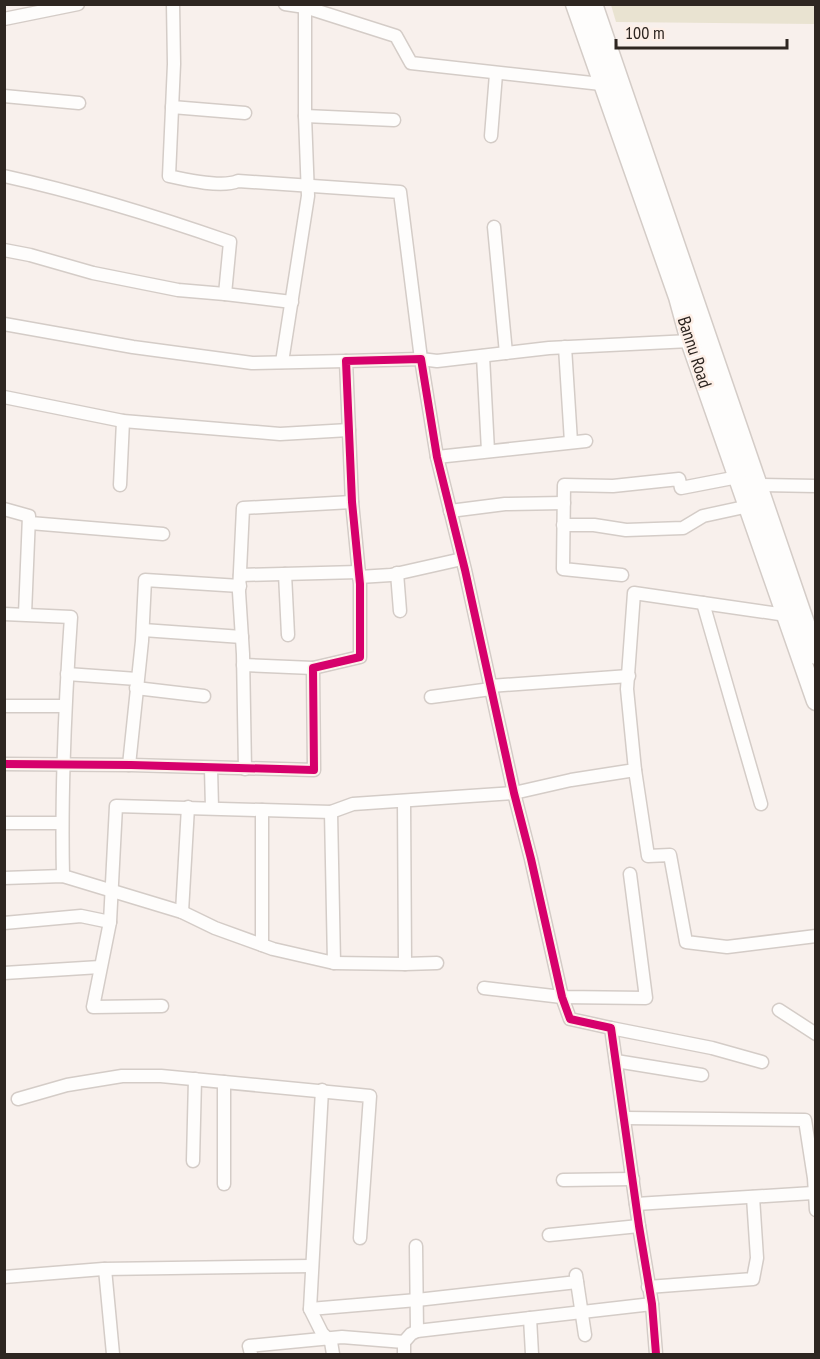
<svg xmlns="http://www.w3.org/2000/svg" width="820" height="1359" font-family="'PT Sans Narrow',sans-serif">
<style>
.green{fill:#e9e3d1}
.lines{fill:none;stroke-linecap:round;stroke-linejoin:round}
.minor-casing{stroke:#d4ccc7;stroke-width:15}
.highway-casing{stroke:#d4ccc7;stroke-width:21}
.minor{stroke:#fefdfc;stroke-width:12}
.highway{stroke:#fefdfc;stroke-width:18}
.cycleway-casing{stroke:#fdefe7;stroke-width:11}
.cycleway{stroke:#d6006c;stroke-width:8}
.labels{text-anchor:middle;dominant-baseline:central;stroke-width:5;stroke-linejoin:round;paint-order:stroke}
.street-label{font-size:18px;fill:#2e2621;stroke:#fdefe7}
</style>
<rect width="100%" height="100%" fill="#f8f0ec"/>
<!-- green -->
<path class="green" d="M611 5H815V24L616 22Z"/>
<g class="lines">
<!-- minor casing -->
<g class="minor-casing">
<g id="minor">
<path d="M173 4 174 64 169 176C187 180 222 188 238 181L400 192 421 359 437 361 549 348 690 341"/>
<path d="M285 4 305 7 396 36 411 63 601 84"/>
<path d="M4 19 78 4"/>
<path d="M4 96 79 103"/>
<path d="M172 107 245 113"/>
<path d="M305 116 394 120"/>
<path d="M491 136 496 74"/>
<path d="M4 176C81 193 156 216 230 242L225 294"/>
<path d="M494 227 506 353"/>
<path d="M4 250 30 255 93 273 178 290 225 294 292 302"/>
<path d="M4 324 133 347 252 363 346 361"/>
<path d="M565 347 571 442"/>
<path d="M483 356 488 451"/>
<path d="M282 362 308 196 305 116V4"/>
<path d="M4 397 123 421 280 434 349 430"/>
<path d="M437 457 586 441"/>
<path d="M120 485 123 421"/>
<path d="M756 485 816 486"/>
<path d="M4 509 29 516 25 614"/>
<path d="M450 511 505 504 564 503"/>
<path d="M30 523 163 534"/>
<path d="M563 525H594L626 530 683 528 703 516 749 506"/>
<path d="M397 573 400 611"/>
<path d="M285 574 288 635"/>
<path d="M240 575 359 572"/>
<path d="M622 575 563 569 564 485 613 486 679 479 681 488 738 477"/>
<path d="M359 577 391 575 462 559"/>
<path d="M703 603 761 804"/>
<path d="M4 614 71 617C65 703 61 789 63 876"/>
<path d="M143 630 242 637"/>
<path d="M243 665 313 668"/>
<path d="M67 674 137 679"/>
<path d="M490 686 629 676"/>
<path d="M136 688 204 696"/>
<path d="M431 697 491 689"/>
<path d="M4 706H65"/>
<path d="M4 764 131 765 314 770 313 668 360 657V584L352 502 346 361 421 359 437 457 465 570 514 793 531 859 562 997 570 1019 611 1028 639 1226 652 1304 656 1354"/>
<path d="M129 765 142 641 145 580 240 586"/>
<path d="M211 768 212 808"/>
<path d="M245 769 243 654 239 592 243 508 352 502"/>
<path d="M635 770 648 856 670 855 686 942 727 947 816 936"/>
<path d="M404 801 405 964"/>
<path d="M4 823H62"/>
<path d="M4 878 63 876 182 912 215 928 273 949 334 963 331 812"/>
<path d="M182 912 188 807"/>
<path d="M4 923 81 916 110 922"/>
<path d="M262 945V810"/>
<path d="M334 963 405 964 437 963"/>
<path d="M4 973 100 967"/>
<path d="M484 988 562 997 646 998 630 874"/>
<path d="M162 1006 93 1007 110 922 116 806 331 812 353 804 514 793 571 780 635 770 627 689 634 593 786 615"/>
<path d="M779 1010 816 1034"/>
<path d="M611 1028 712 1048 762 1062"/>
<path d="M616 1061 702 1075"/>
<path d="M322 1090 310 1309 322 1333 331 1342 333 1354"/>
<path d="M18 1099 67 1085 122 1076H161L370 1096 360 1238"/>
<path d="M625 1118 805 1120 814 1178 816 1210"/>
<path d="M193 1161 195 1079"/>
<path d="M563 1180 633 1179"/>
<path d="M224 1184V1082"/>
<path d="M636 1204 813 1193"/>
<path d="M549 1235 639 1226"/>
<path d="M416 1246 417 1331"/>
<path d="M105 1269 113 1354"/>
<path d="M576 1275 585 1335"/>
<path d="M4 1277 103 1269 312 1266"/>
<path d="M648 1287 753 1279 757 1258 753 1197"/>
<path d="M310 1309 417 1300 577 1282"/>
<path d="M530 1318 532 1354"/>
<path d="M251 1354 249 1346 342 1337 404 1342"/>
<path d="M404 1354V1342L411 1334 417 1331 652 1304"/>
</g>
</g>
<!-- highway casing -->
<g class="highway-casing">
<g id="highway">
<path d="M575 4 678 297 690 341 816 701"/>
<path d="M593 4 816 655"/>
</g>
</g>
<!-- minor -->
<use href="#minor" class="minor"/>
<!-- highway -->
<use href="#highway" class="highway"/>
<!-- cycleway casing -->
<g class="cycleway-casing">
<path id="cycleway" d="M4 764 131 765 314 770 313 668 360 657V584L352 502 346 361 421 359 437 457 465 570 514 793 531 859 562 997 570 1019 611 1028 639 1226 652 1304 656 1354"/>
</g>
<!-- cycleway -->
<use href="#cycleway" class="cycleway"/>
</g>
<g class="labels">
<!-- street labels -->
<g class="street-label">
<text transform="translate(695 352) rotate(72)">Bannu Road</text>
</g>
</g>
<!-- border -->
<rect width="820" height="1359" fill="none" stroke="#2e2621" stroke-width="12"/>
<!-- scale -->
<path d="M616 39v9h171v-9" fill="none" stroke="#2e2621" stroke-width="3"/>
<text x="625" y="39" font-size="18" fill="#2e2621" stroke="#fdefe7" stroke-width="4.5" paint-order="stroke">100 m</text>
</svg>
